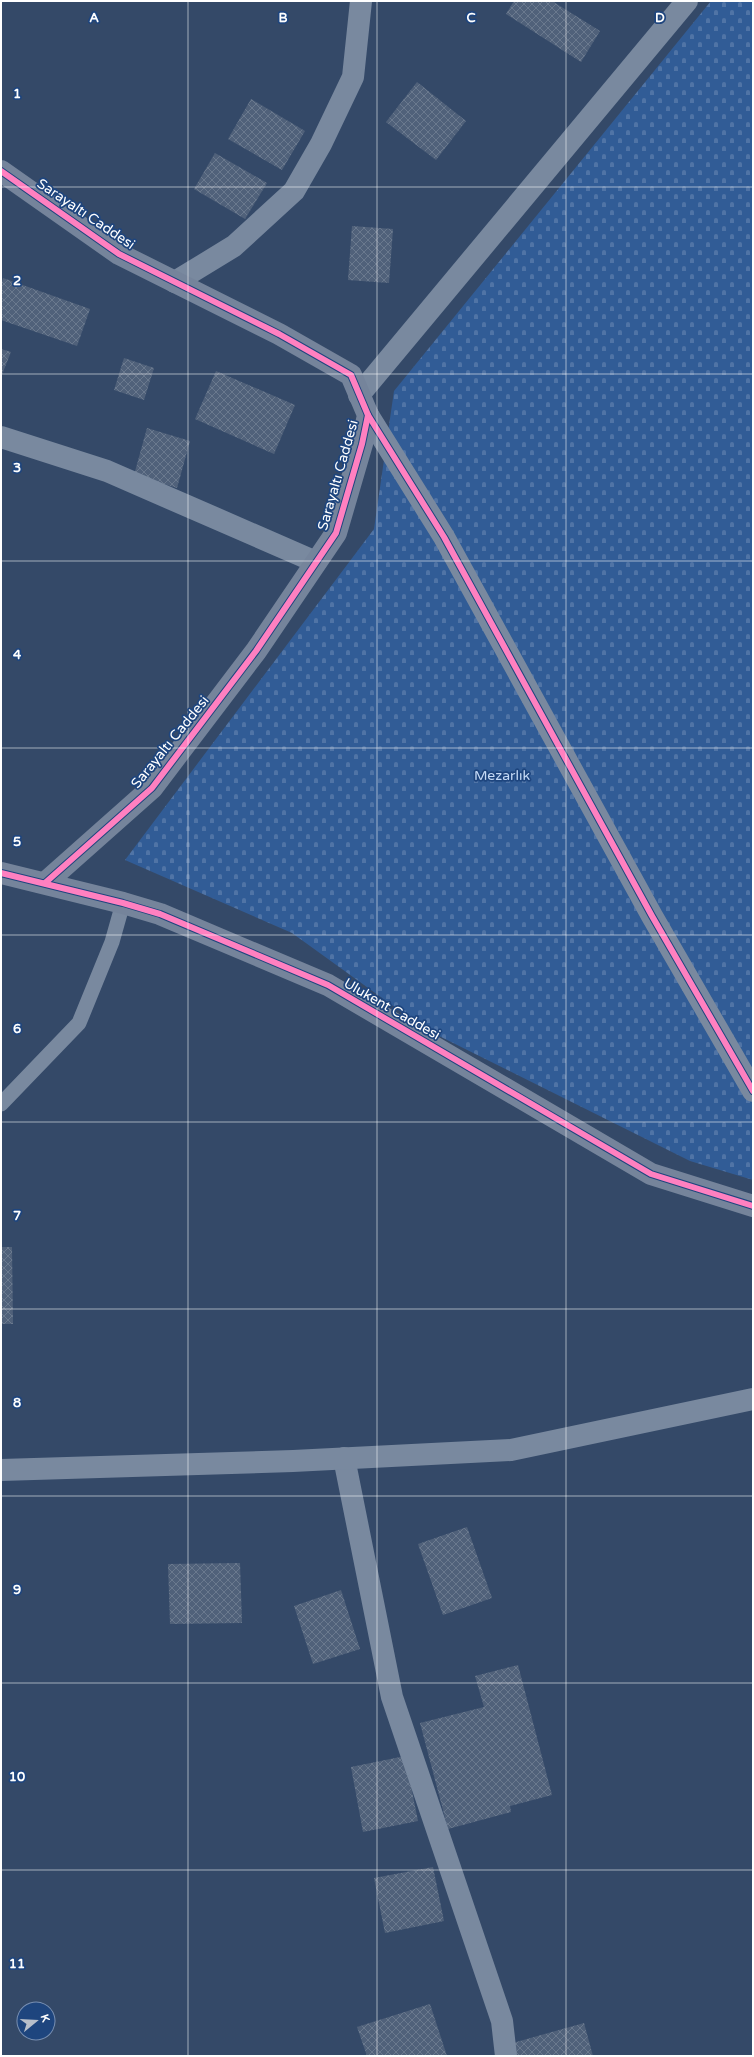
<svg xmlns="http://www.w3.org/2000/svg" width="754" height="2057" font-family="'Varela Round',sans-serif">
<style>
.cemetery{fill:url(#cemetery-stones)}
.building{fill:url(#building-cross-hatch)}
.lines{fill:none;stroke-linecap:round;stroke-linejoin:round}
.lane{stroke:#79899f;stroke-width:15}
.street{stroke:#79899f;stroke-width:22}
.secondary{stroke:#75849b;stroke-width:22}
.cycleway-casing{stroke:#1e457e;stroke-width:8}
.cycleway{stroke:#ff80c0;stroke-width:6}
.grid{fill:none;stroke:#fff;stroke-width:1;stroke-opacity:0.55}
.labels{text-anchor:middle;dominant-baseline:central;stroke-width:3.5;stroke-linejoin:round;paint-order:stroke}
.street-label{font-size:14px;fill:#fff;stroke:#1e457e}
.park-label{font-size:14px;fill:#c5daf6;stroke:#1e457e}
.grid-label{font-size:13px;text-anchor:middle;font-weight:bold;fill:#fff;stroke:#1e457e;stroke-width:3.5;stroke-linejoin:round;paint-order:stroke}
</style>
<defs>
<pattern id="cemetery-stones" width="16" height="16" patternUnits="userSpaceOnUse"><rect width="16" height="16" fill="#315c96"/><path d="M2 7V4a2 2 0 0 1 4 0v3zM10 15v-3a2 2 0 0 1 4 0v3z" fill="#5074a6"/></pattern>
<pattern id="building-cross-hatch" width="8" height="8" patternUnits="userSpaceOnUse"><rect width="8" height="8" fill="#50617a"/><path d="M0 0l8 8M0 8l8-8" fill="none" stroke="#6a798e"/></pattern>
</defs>
<rect width="100%" height="100%" fill="#344968"/>
<!-- cemetery -->
<path class="cemetery" d="M711 1H753V1180L690 1161 425 1029 292 933 125 860 374 529 394 391Z"/>
<!-- building -->
<g class="building">
<path d="M514 1H552L600 31 581 62 506 14Z"/>
<path d="M417 82 466 121 436 160 386 122Z"/>
<path d="M251 99 305 131 282 170 228 139Z"/>
<path d="M215 153 267 183 245 219 194 189Z"/>
<path d="M352 226 393 229 389 283 348 280Z"/>
<path d="M3 278 90 309 77 346 1 320V285Z"/>
<path d="M1 349 11 352 1 377Z"/>
<path d="M124 358 154 368 144 400 114 390Z"/>
<path d="M216 371 295 405 274 454 195 419Z"/>
<path d="M147 428 190 441 177 488 134 475Z"/>
<path d="M1 1247H12L13 1324H1Z"/>
<path d="M467 1527 492 1598 443 1615 418 1544Z"/>
<path d="M240 1563 242 1623 170 1624 168 1564Z"/>
<path d="M341 1590 360 1649 313 1664 294 1606Z"/>
<path d="M518 1665 552 1795 510 1806 511 1812 448 1829 420 1723 484 1707 475 1676Z"/>
<path d="M405 1756 418 1821 363 1832 351 1767Z"/>
<path d="M433 1867 444 1921 385 1933 374 1878Z"/>
<path d="M430 2004 447 2056H367L357 2027Z"/>
<path d="M584 2023 593 2056H513L509 2044Z"/>
</g>
<g class="lines">
<!-- lane -->
<path class="lane" d="M1 1104 79 1023 112 942 123 903"/>
<!-- street -->
<g class="street">
<path d="M175 282 234 246 294 191 321 144 353 77 361 1"/>
<path d="M359 395 687 1"/>
<path d="M368 415 444 537 652 916 753 1091"/>
<path d="M1 437 107 471 316 562"/>
<path d="M344 1458 392 1697 502 2021 506 2056"/>
<path d="M1 1470 293 1461 511 1450 753 1399"/>
</g>
<!-- secondary -->
<g class="secondary">
<path d="M1 171 119 254 279 334 351 375 368 415 362 444 336 533 256 651 152 788 45 883"/>
<path d="M1 873 123 903 160 914 328 985 651 1174 753 1206"/>
</g>
<!-- cycleway casing -->
<g class="cycleway-casing">
<g id="cycleway">
<path d="M1 171 119 254 279 334 351 375 368 415 362 444 336 533 256 651 152 788 45 883"/>
<path d="M368 415 444 537 652 916 753 1091"/>
<path d="M1 873 123 903 160 914 328 985 651 1174 753 1206"/>
</g>
</g>
<!-- cycleway -->
<use href="#cycleway" class="cycleway"/>
</g>
<!-- grid -->
<path class="grid" d="M188 1V2056M377 1V2056M566 1V2056M1 187H753M1 374H753M1 561H753M1 748H753M1 935H753M1 1122H753M1 1309H753M1 1496H753M1 1683H753M1 1870H753"/>
<g class="labels">
<!-- street labels -->
<g class="street-label">
<text transform="translate(86 214) rotate(34)">Sarayaltı Caddesi</text>
<text transform="translate(338 475) rotate(-74)">Sarayaltı Caddesi</text>
<text transform="translate(170 742) rotate(-51)">Sarayaltı Caddesi</text>
<text transform="translate(392 1009) rotate(30)">Ulukent Caddesi</text>
</g>
<!-- park labels -->
<g class="park-label">
<text x="502" y="775">Mezarlık</text>
</g>
</g>
<g class="grid-label">
<text x="94" y="22">A</text>
<text x="283" y="22">B</text>
<text x="471" y="22">C</text>
<text x="660" y="22">D</text>
<text x="17" y="98">1</text>
<text x="17" y="285">2</text>
<text x="17" y="472">3</text>
<text x="17" y="659">4</text>
<text x="17" y="846">5</text>
<text x="17" y="1033">6</text>
<text x="17" y="1220">7</text>
<text x="17" y="1407">8</text>
<text x="17" y="1594">9</text>
<text x="17" y="1781">10</text>
<text x="17" y="1968">11</text>
</g>
<!-- border -->
<rect width="754" height="2057" fill="none" stroke="#ffffff" stroke-width="4"/>
<!-- north arrow -->
<g transform="translate(36 2021) rotate(72)"><circle r="19" fill="#1e457e" stroke="#788fb2"/>
<path d="M0-3L7 15L0 10L-7 15Z" fill="#b8bfca"/>
<text y="-6" font-size="11" font-weight="bold" text-anchor="middle" fill="#ffffff">K</text>
</g>
</svg>
